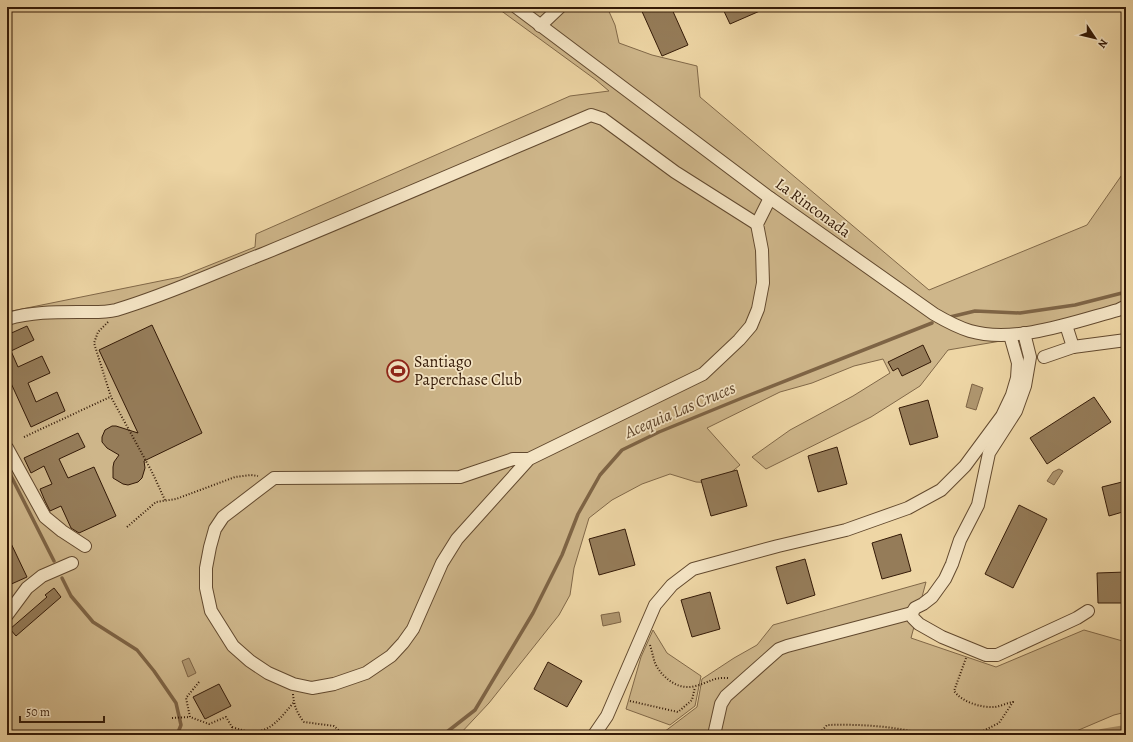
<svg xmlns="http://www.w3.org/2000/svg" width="1133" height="742" font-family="Alegreya,serif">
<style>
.green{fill:#ceb68a;stroke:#816848}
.water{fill:#af966f;stroke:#7e6445}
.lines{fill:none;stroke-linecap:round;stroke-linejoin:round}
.stream{stroke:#7e6445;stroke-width:3.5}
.canal{stroke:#af966f;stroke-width:12}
.building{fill:#957c59;stroke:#341a07}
.minor-casing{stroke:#62492e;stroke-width:14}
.path{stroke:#341a07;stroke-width:2;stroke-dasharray:1 2;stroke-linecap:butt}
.minor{stroke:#f4e4c4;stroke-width:12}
.labels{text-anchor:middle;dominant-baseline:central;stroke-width:3.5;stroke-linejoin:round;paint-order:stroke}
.street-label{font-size:16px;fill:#341a07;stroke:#f4e4c4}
.poi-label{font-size:16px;fill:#341a07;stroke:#f4e4c4;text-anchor:start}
.water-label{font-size:17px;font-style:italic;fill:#5f452b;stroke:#f4e4c4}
</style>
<rect width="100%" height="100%" fill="#eed6a5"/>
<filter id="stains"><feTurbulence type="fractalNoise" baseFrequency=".005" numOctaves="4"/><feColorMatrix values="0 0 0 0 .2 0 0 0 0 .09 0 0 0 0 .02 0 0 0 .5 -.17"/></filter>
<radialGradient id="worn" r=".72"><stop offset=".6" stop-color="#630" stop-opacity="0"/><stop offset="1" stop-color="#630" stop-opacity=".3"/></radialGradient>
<!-- green -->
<g class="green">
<path d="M496 7H607L615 25 619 43 652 55 697 66 700 97 929 290 1087 225 1126 169V303L1077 328 948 350 920 386 871 417 766 469 752 457 790 430 853 396 890 373 883 359 854 366 812 383 780 392 707 428 740 465 718 483 696 482 670 474 642 484 612 500 589 518 574 568 570 595 559 615 489 703 459 735H7V312L180 277 255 247 256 234 570 96 609 91 596 80Z"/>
<path d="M926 582 911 638 996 667 1084 630 1126 642V712L1114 715 1067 735H660L697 707 702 679 734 658 757 645 773 625Z"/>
<path d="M653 630 667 653 701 676 695 706 670 725 626 709 641 657Z"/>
</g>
<!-- water -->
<g class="water">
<path d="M972 384 983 388 976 410 966 407Z"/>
<path d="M1059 469 1063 471 1054 485 1047 481 1053 472Z"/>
<path d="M619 612 621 622 603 626 601 615Z"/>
<path d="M189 658 196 673 188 677 182 661Z"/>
</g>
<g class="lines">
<!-- stream -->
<g class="stream">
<path d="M950 317 975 311 1020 313 1075 305 1126 292"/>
<path d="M7 468 54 561"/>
<path d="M62 578 71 596 93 622 137 650 154 671 176 703 181 725 177 735"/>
<path d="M443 735 475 710 533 613 562 555 578 514 600 475 622 450 659 432 742 398 932 323"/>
</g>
<!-- canal -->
<path class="canal" d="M1102 735 1126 731"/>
</g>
<!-- building -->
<g class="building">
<path d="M640 7H671L688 45 662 56Z"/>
<path d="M722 7H769L730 24Z"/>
<path d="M152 325 202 433 144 461 145 468 142 478 138 482 128 485 123 484 113 478V467L114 462 119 455 107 448 102 442V437L105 430 112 426H116L138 433 99 350Z"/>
<path d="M27 326 34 340 11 351 18 367 42 356 50 373 28 383 36 402 57 392 65 411 31 427 10 381 7 382V335Z"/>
<path d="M923 345 931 362 902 376 898 368 893 371 888 362Z"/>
<path d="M1094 397 1111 422 1047 464 1030 438Z"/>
<path d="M928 400 938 437 910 445 899 408Z"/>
<path d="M78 433 85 447 59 459 68 478 94 467 116 516 79 533 71 528 61 506 50 511 45 501 40 489 52 484 44 466 31 473 24 458Z"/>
<path d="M837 447 847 484 818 492 808 456Z"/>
<path d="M737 470 747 506 711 516 701 480Z"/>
<path d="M1126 481V511L1109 516 1102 487Z"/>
<path d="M1019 505 1047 519 1013 588 985 574Z"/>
<path d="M625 529 635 565 599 575 589 539Z"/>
<path d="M901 534 911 571 882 579 872 543Z"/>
<path d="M7 535 27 577 7 586Z"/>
<path d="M805 559 815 595 787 604 776 567Z"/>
<path d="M1126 572V603H1098L1097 573Z"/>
<path d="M54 588 61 597 16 636 10 629 47 597 45 595Z"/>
<path d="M710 592 720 629 692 637 681 600Z"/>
<path d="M548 662 582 681 567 707 534 689Z"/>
<path d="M219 684 231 706 205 719 193 697Z"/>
</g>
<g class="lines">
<!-- minor casing -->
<g class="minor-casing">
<g id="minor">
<path d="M516 7 770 198 934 314C946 321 957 327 970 331 1015 344 1074 322 1118 310L1126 306"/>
<path d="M540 26 560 7"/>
<path d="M7 319C31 312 54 312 78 312 90 312 104 313 116 310 167 295 216 272 265 253 374 208 483 161 591 115L603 119 675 172 757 224"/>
<path d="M1066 325 1073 347"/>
<path d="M1024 333 1030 357 1025 386 1016 411 989 453 978 505 960 540 952 564 945 579 932 597 923 604 915 608 912 613 913 618 919 624 942 637 986 655H997L1077 618 1088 611"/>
<path d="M1044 357 1073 347 1126 340"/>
<path d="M7 448 45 517 62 531 85 546"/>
<path d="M529 459H513L460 477 274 478 223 517 215 529 210 547 206 568V588L211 611 233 646 250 661 268 673 293 684 312 688 334 684 366 673 391 656 403 643 413 629 442 563 457 539 529 459 703 374 739 340 751 326 758 309 763 283 762 250 757 224 770 198"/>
<path d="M7 615 27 588 42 576 72 563"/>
<path d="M594 735 607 716 655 605 672 585 693 569 778 546 846 530 908 508 941 490 965 466 1002 416 1012 395 1017 378 1018 363 1010 335"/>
<path d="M714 735 721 704 726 696 779 649 787 646 912 613"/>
</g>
</g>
<!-- path -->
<g class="path">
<path d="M108 322 98 332 94 343 111 397 152 472 165 500"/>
<path d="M24 437 110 397"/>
<path d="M127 527 156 502 176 499 235 477 251 475 258 476"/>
<path d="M650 645C652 651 653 657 655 663 662 678 679 691 695 686 709 683 712 677 728 678"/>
<path d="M966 658 954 691C962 702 981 708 995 707 1001 706 1007 703 1013 702L999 723 975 735"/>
<path d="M199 682 186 698 190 717 209 724 226 717 232 727V735"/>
<path d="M293 694C294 706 297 713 304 722L334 726 344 735"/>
<path d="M630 701 678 712 692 700 695 687"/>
<path d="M172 718 190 717"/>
<path d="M232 727C265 739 274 726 294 702"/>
<path d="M818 735 827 725C859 724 896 726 926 735"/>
</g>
<!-- minor -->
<use href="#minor" class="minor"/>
</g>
<!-- icons -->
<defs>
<g id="stadium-ring" transform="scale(1.15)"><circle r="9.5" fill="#f4e4c4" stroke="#8f2418" stroke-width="1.5"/><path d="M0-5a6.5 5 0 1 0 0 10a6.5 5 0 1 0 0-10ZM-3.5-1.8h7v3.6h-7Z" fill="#8f2418"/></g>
</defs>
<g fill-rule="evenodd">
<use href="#stadium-ring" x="398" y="371"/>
</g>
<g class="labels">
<!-- street labels -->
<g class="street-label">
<text transform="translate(813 208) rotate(36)">La Rinconada</text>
</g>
<!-- poi labels -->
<g class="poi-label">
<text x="414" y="362">Santiago<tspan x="414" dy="18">Paperchase Club</tspan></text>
</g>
<!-- water labels -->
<g class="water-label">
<text transform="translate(680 410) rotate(-23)">Acequia Las Cruces</text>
</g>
</g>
<!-- margin -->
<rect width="1133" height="742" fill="none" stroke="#eed6a5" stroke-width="24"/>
<rect x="8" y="8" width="1117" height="726" fill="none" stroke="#341a07" stroke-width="2"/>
<rect x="12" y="12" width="1109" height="718" fill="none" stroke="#341a07"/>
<!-- north arrow -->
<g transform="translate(1095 38) rotate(125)" stroke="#f4e4c4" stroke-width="3" paint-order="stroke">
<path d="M0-3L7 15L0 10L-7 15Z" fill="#341a07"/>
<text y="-6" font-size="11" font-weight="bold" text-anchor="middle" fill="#341a07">N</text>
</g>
<!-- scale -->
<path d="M20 716v6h84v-6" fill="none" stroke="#341a07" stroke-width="2"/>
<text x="26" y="716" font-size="12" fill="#341a07" stroke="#f4e4c4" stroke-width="3" paint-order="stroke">50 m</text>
<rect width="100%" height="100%" filter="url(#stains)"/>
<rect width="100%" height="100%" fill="url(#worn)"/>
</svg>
